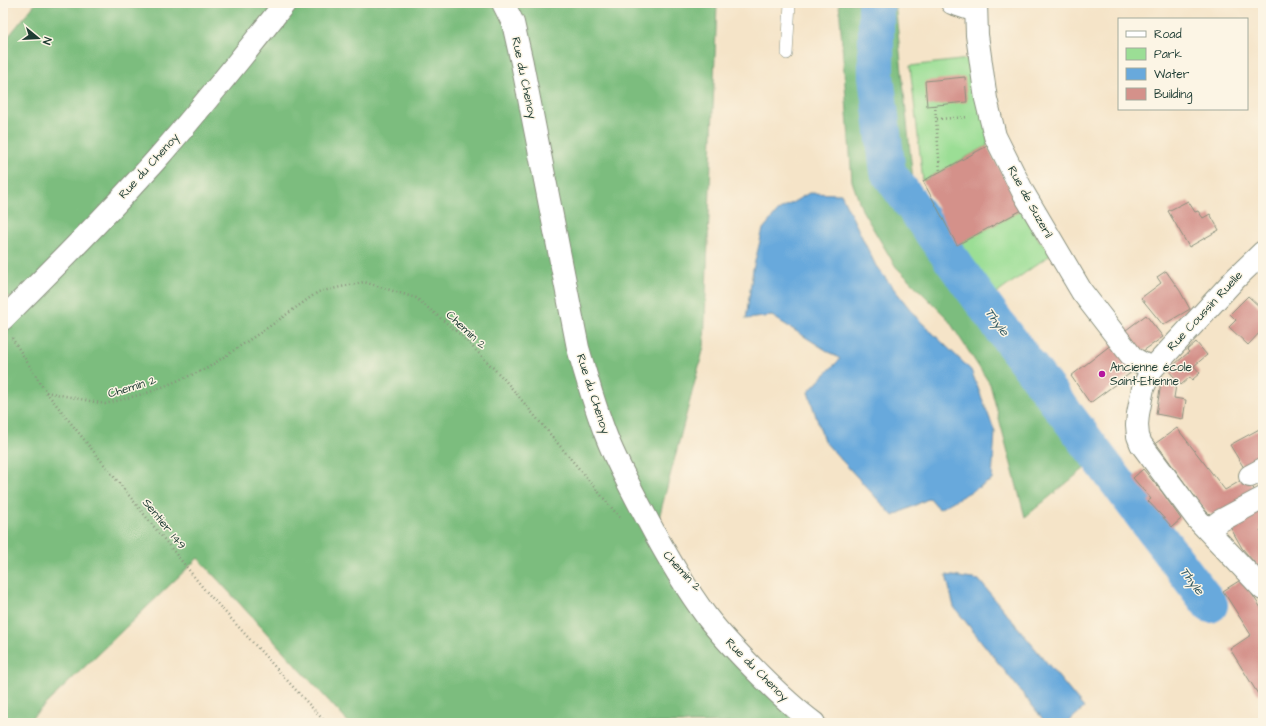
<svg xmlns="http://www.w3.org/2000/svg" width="1266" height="726" font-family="'Architects Daughter',sans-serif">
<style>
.green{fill:#9bde95;stroke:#5d8e64}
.forest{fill:#7cbd7e;stroke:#4e7d59}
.water{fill:#68a9dc;stroke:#447388}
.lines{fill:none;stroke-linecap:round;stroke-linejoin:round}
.river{stroke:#68a9dc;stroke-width:36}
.building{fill:#d4918a}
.service-casing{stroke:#8a907e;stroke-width:12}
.minor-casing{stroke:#8a907e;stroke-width:24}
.tertiary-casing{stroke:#8a907e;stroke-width:24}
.path{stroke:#8a907e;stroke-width:2.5;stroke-dasharray:1 3;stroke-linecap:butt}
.service{stroke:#fff;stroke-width:11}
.minor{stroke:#fff;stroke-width:22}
.tertiary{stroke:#fff;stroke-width:22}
.poi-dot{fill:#b5179e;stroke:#fcf5e5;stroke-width:1.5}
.labels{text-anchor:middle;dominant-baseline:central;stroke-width:3;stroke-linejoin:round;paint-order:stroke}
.street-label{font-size:12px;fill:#1f3d34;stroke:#fcf5e5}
.poi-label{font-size:12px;fill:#1f3d34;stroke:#fcf5e5;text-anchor:start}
.water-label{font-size:13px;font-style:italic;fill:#355d66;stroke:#fcf5e5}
</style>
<rect width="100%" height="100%" fill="#fcf5e5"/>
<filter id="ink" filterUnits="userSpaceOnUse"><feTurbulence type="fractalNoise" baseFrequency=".025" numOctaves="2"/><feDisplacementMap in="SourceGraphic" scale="8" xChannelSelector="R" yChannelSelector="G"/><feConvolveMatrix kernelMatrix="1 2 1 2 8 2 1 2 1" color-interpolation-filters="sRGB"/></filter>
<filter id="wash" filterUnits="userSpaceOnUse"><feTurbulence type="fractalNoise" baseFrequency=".012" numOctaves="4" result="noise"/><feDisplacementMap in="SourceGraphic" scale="16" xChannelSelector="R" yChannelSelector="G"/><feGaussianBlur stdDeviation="0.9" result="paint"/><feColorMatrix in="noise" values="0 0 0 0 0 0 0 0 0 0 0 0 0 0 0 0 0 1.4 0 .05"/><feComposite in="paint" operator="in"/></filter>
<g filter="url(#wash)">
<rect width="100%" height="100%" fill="#f5e4c8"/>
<!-- green -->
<g class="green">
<path d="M977 58 988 141 987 146 923 181 910 66Z"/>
<path d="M1022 210 1039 240 1046 246 1051 254 996 294 957 245Z"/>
</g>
<!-- forest -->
<g class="forest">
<path d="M36 3H717L704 347 656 529 727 649 797 714 787 723H349L198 558 26 723H3V318L21 298 3 296V43Z"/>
<path d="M839 3H895L913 181 962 270 1107 450 1025 517 990 384 947 318 896 267 862 210 852 181Z"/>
</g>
<!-- water -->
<g class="water">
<path d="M809 193 841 194 876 266 917 318 971 370 995 432 992 480 939 509 930 498 893 516 824 441 808 392 840 359 772 316 746 319 753 269 763 229 778 211Z"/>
<path d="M946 575 979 580 1084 708 1067 723H1046L954 607Z"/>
</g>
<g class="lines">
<!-- river -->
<path class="river" d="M876 3V76L888 172 998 324 1210 605"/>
</g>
<g id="blocks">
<!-- building -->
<g class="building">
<path d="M965 77 967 102 927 106 925 81Z"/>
<path d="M987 146 1022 210 957 245 923 181Z"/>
<path d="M1188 201 1195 212 1198 211 1203 218 1210 214 1219 230 1189 247 1168 211Z"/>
<path d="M1166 271 1180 291 1190 309 1163 325 1141 298 1161 283 1157 277Z"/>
<path d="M1248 296 1263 310V329L1248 345 1229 327 1236 320 1230 314Z"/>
<path d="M1146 315 1163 337 1143 351H1136L1122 333Z"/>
<path d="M1196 342 1207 355 1194 366 1200 373 1192 380 1190 377 1181 385 1168 370 1189 352 1187 350Z"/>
<path d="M1112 344 1132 372 1090 403 1071 376Z"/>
<path d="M1161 383 1176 385 1174 398 1186 400 1183 419 1156 414Z"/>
<path d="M1263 427V457L1244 468 1230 445Z"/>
<path d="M1177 428 1225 490 1247 477 1256 493 1214 515 1208 513 1200 504 1156 443Z"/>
<path d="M1143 469 1162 492 1181 519 1172 527 1148 501 1151 499 1133 478Z"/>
<path d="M1263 508V529L1260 530 1263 534V573L1242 548 1229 525Z"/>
<path d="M1242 579 1263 611V700L1260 693 1258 694 1230 649 1251 635 1223 591Z"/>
</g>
</g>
</g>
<g filter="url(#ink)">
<use href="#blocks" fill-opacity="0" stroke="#8a907e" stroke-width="1"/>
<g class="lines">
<!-- service casing -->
<g class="service-casing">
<path id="service" d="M787 54 790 3"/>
</g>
<!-- minor casing -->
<g class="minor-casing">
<g id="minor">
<path d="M952 3 976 11"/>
<path d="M976 3 977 35 986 99 995 136 1023 192 1082 292 1133 358 1152 369"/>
<path d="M1250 476 1263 469"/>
<path d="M1208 530 1220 521 1263 498"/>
</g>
</g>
<!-- tertiary casing -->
<g class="tertiary-casing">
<g id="tertiary">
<path d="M503 3 513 23 522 63 578 348C587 379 595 408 607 438 618 466 633 492 647 519 665 553 684 586 707 617 723 638 742 657 760 675 777 692 795 709 814 723"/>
<path d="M1263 252 1236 278 1152 369 1143 388 1138 414 1137 425 1138 436 1141 444 1197 519 1263 589"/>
<path d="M3 319C55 267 107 215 156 160 201 109 243 56 285 3"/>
</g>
</g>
<!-- path -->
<g class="path">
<path d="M935 105 940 171"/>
<path d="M937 119 968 117"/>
<path d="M12 338 46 392 204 589 326 723"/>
<path d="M46 392 105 404 150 392 206 369 273 324 318 292 364 282 416 298 461 335 504 379 621 519"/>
</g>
<!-- service -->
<use href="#service" class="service"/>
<!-- minor -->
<use href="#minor" class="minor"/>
<!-- tertiary -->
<use href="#tertiary" class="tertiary"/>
</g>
</g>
<!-- markers -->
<circle class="poi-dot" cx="1102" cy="374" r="4"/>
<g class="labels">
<!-- street labels -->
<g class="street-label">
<text transform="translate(524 78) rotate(78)">Rue du Chenoy</text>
<text transform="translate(149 166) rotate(-48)">Rue du Chenoy</text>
<text transform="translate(1030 202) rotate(61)">Rue de Suzeril</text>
<text transform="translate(1205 311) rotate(-47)">Rue Coussin Ruelle</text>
<text transform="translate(466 330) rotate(43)">Chemin 2</text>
<text transform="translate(132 387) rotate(-17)">Chemin 2</text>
<text transform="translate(593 394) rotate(72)">Rue du Chenoy</text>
<text transform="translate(164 524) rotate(51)">Sentier 149</text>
<text transform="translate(682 571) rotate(47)">Chemin 2</text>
<text transform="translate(757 670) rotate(45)">Rue du Chenoy</text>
</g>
<!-- poi labels -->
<g class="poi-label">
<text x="1110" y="367">Ancienne école<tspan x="1110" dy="14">Saint-Etienne</tspan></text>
</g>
<!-- water labels -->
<g class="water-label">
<text transform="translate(997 322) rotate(54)">Thyle</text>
<text transform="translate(1192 581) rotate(53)">Thyle</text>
</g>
</g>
<!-- margin -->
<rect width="1266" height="726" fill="none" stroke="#fcf5e5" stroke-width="16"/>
<!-- legend -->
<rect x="1118" y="18" width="130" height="92" fill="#fcf5e5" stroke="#a4ab9e"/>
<rect x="1126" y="31" width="20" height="6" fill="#ffffff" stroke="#a4ab9e"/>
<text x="1154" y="38" font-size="12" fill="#1f3d34">Road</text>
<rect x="1126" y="48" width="20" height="12" fill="#9bde95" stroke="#a4ab9e"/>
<text x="1154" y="58" font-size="12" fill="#1f3d34">Park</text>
<rect x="1126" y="68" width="20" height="12" fill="#68a9dc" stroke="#a4ab9e"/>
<text x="1154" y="78" font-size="12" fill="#1f3d34">Water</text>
<rect x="1126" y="88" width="20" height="12" fill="#d4918a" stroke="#a4ab9e"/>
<text x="1154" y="98" font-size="12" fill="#1f3d34">Building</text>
<!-- north arrow -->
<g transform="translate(38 38) rotate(108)" stroke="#fcf5e5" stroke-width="3" paint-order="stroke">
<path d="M0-3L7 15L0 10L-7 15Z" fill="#1f3d34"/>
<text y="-6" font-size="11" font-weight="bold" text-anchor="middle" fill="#1f3d34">N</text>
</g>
</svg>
